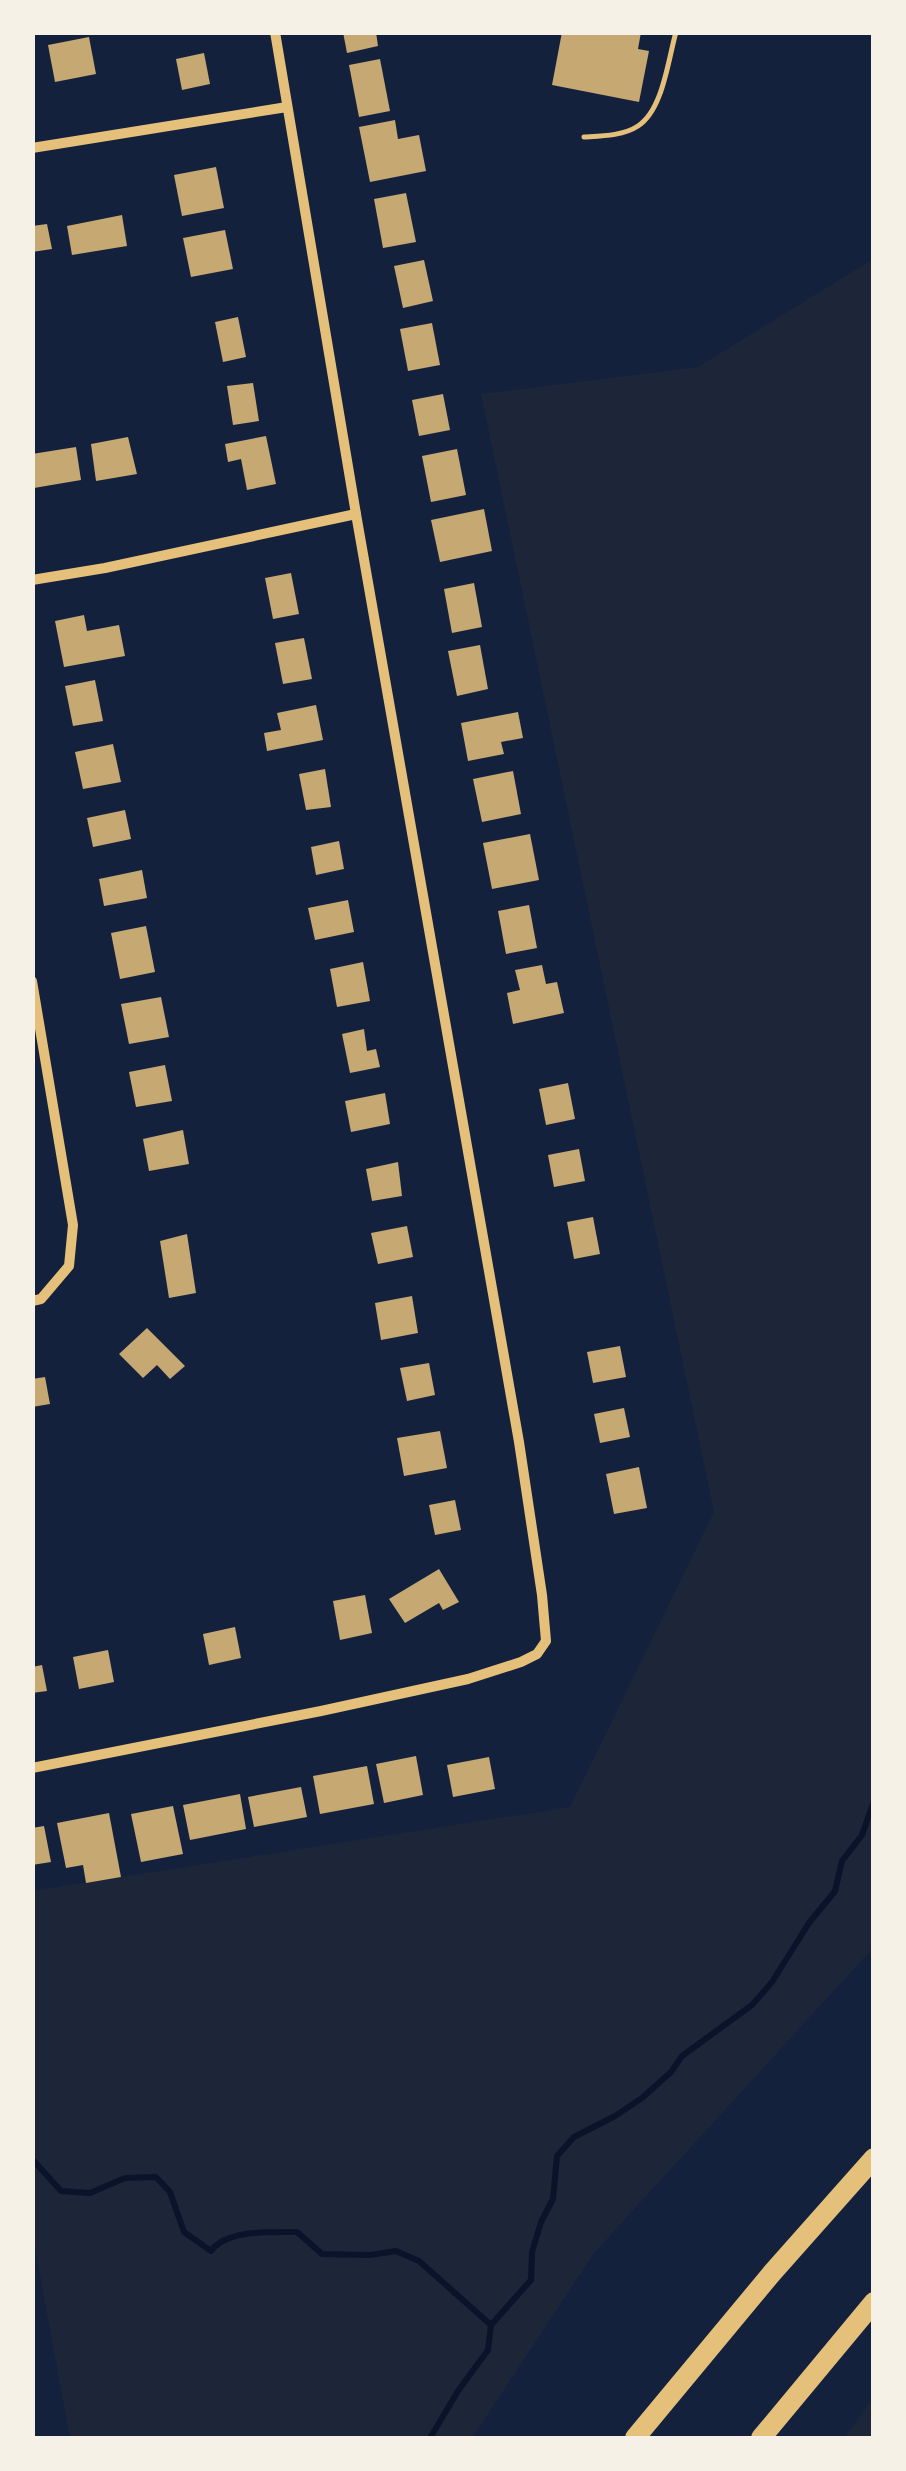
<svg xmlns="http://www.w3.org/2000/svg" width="906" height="2471" font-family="'Fira Sans Condensed',sans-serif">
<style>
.green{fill:#1d2539}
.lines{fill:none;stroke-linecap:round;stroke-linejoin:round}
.stream{stroke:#0b132b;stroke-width:6}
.building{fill:#c6a872}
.service{stroke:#e5c07b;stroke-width:5}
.minor{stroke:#e5c07b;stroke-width:10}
.motorway{stroke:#e5c07b;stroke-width:20}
</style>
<rect width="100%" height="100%" fill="#14213d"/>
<!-- green -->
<g class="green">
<path d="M873 259V1948L594 2253 472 2438H70L33 2237 32 1891 570 1807 714 1512 481 394 698 367Z"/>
<path d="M873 2398V2438H844Z"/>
</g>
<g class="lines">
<!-- stream -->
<g class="stream">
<path d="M32 2159 61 2191 90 2193 125 2178 156 2177 170 2192 184 2232 211 2251C226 2229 273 2232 297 2232L322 2254 370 2255 396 2251 419 2261 491 2325"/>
<path d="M430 2438 458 2391 488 2350 491 2325 531 2280 532 2252 541 2222 553 2199 557 2156 574 2137 615 2116 642 2098 671 2072 682 2056 752 2005 772 1982 809 1923 835 1891 842 1861 862 1835 874 1801"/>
</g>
</g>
<!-- building -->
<g class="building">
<path d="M343 32H376L378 46 347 53Z"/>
<path d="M562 32H641L638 49 649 51 639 102 552 85Z"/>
<path d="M89 37 96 74 55 82 48 45Z"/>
<path d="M204 53 210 84 182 90 176 59Z"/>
<path d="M380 59 390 111 359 117 349 65Z"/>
<path d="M395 120 398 139 419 135 426 171 370 182 359 127Z"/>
<path d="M216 167 224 208 182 216 174 175Z"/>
<path d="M406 193 416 242 383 248 374 199Z"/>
<path d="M122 215 127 246 72 255 67 226Z"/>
<path d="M47 224 52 249 32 252V226Z"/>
<path d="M225 230 233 269 191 277 183 238Z"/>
<path d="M424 260 433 301 403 308 394 266Z"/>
<path d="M238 317 246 357 223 362 215 322Z"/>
<path d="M432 323 440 365 408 371 400 329Z"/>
<path d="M253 383 259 421 233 425 227 386Z"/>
<path d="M443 394 450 430 419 436 412 400Z"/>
<path d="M266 436 276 484 247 490 241 459 228 462 225 444Z"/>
<path d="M128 437 137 474 96 481 91 444Z"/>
<path d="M76 447 81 480 34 488 32 454Z"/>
<path d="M457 449 466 495 431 502 422 456Z"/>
<path d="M484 509 492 551 440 562 431 520Z"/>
<path d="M291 573 299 614 273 619 265 578Z"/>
<path d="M474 583 482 627 452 633 444 589Z"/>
<path d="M84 615 87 631 119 625 125 656 64 667 55 621Z"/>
<path d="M304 638 312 679 283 684 275 643Z"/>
<path d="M480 645 488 689 457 696 448 651Z"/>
<path d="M95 680 103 721 73 726 65 686Z"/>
<path d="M316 705 323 740 267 751 264 733 281 730 277 713Z"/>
<path d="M518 712 523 738 501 742 504 754 468 761 461 723Z"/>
<path d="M113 744 121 782 83 789 75 752Z"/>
<path d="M325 769 331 807 306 810 299 774Z"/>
<path d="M513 771 521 814 482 822 473 779Z"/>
<path d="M125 810 131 839 93 847 87 818Z"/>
<path d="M530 834 539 880 492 889 483 843Z"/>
<path d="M339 841 344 869 316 875 311 847Z"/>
<path d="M142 870 147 898 104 906 99 879Z"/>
<path d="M348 900 354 932 315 940 308 908Z"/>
<path d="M529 905 537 948 506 954 498 911Z"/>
<path d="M146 926 155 972 120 979 111 933Z"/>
<path d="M363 962 370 1001 337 1007 330 969Z"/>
<path d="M542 965 546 984 557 982 564 1013 513 1024 507 993 520 990 515 970Z"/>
<path d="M161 997 169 1037 129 1044 121 1004Z"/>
<path d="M364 1029 367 1051 376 1049 380 1067 350 1073 342 1034Z"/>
<path d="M165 1065 172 1101 136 1107 129 1072Z"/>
<path d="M568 1083 575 1119 546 1125 539 1089Z"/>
<path d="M385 1093 390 1124 351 1132 345 1101Z"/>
<path d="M183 1130 189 1164 149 1171 143 1139Z"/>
<path d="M579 1149 585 1181 554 1187 548 1155Z"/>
<path d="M398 1162 402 1196 372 1201 366 1169Z"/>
<path d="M593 1217 600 1254 574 1259 567 1222Z"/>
<path d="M407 1226 413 1257 378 1264 371 1233Z"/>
<path d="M187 1234 196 1293 169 1298 160 1241Z"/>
<path d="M412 1296 418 1333 381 1340 375 1303Z"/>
<path d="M147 1328 185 1366 170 1379 157 1365 143 1378 119 1354Z"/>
<path d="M620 1346 626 1377 593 1383 587 1352Z"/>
<path d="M429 1363 435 1395 407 1401 400 1368Z"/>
<path d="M45 1377 50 1404 32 1407V1379Z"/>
<path d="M624 1408 630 1437 600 1443 594 1414Z"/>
<path d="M440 1431 447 1468 404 1476 397 1438Z"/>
<path d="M639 1467 647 1508 614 1514 606 1474Z"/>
<path d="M455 1500 461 1530 435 1535 429 1505Z"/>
<path d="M439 1569 459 1602 443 1610 439 1603 405 1623 389 1599Z"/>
<path d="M365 1595 372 1633 340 1640 333 1601Z"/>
<path d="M235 1627 241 1658 209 1665 203 1634Z"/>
<path d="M108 1650 114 1682 79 1689 73 1657Z"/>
<path d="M42 1665 47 1691 32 1693V1667Z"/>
<path d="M416 1756 423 1795 384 1803 376 1764Z"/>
<path d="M489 1757 495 1789 453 1797 447 1765Z"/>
<path d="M367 1766 374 1804 320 1814 313 1776Z"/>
<path d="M301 1787 307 1817 254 1827 248 1797Z"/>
<path d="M240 1794 246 1829 190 1840 183 1805Z"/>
<path d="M173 1806 183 1854 141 1862 131 1814Z"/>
<path d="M109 1813 121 1877 86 1883 83 1865 66 1868 57 1823Z"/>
<path d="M44 1826 51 1862 32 1865V1828Z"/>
</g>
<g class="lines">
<!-- service -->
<path class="service" d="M584 137C601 136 623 136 638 126 663 110 668 60 676 32"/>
<!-- minor -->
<g class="minor">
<path d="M32 148 287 107"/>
<path d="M32 580 105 568 356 514"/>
<path d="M32 981 73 1225 69 1266 41 1299 32 1301"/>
<path d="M32 1768 321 1711 468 1679 521 1662 537 1654 546 1641 542 1595 519 1442 356 514 275 32"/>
</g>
<!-- motorway -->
<g class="motorway">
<path d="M635 2438 772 2273 874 2158"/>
<path d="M761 2438 874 2302"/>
</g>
</g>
<!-- border -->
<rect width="906" height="2471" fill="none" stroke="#f6f1e7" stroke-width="70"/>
</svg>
